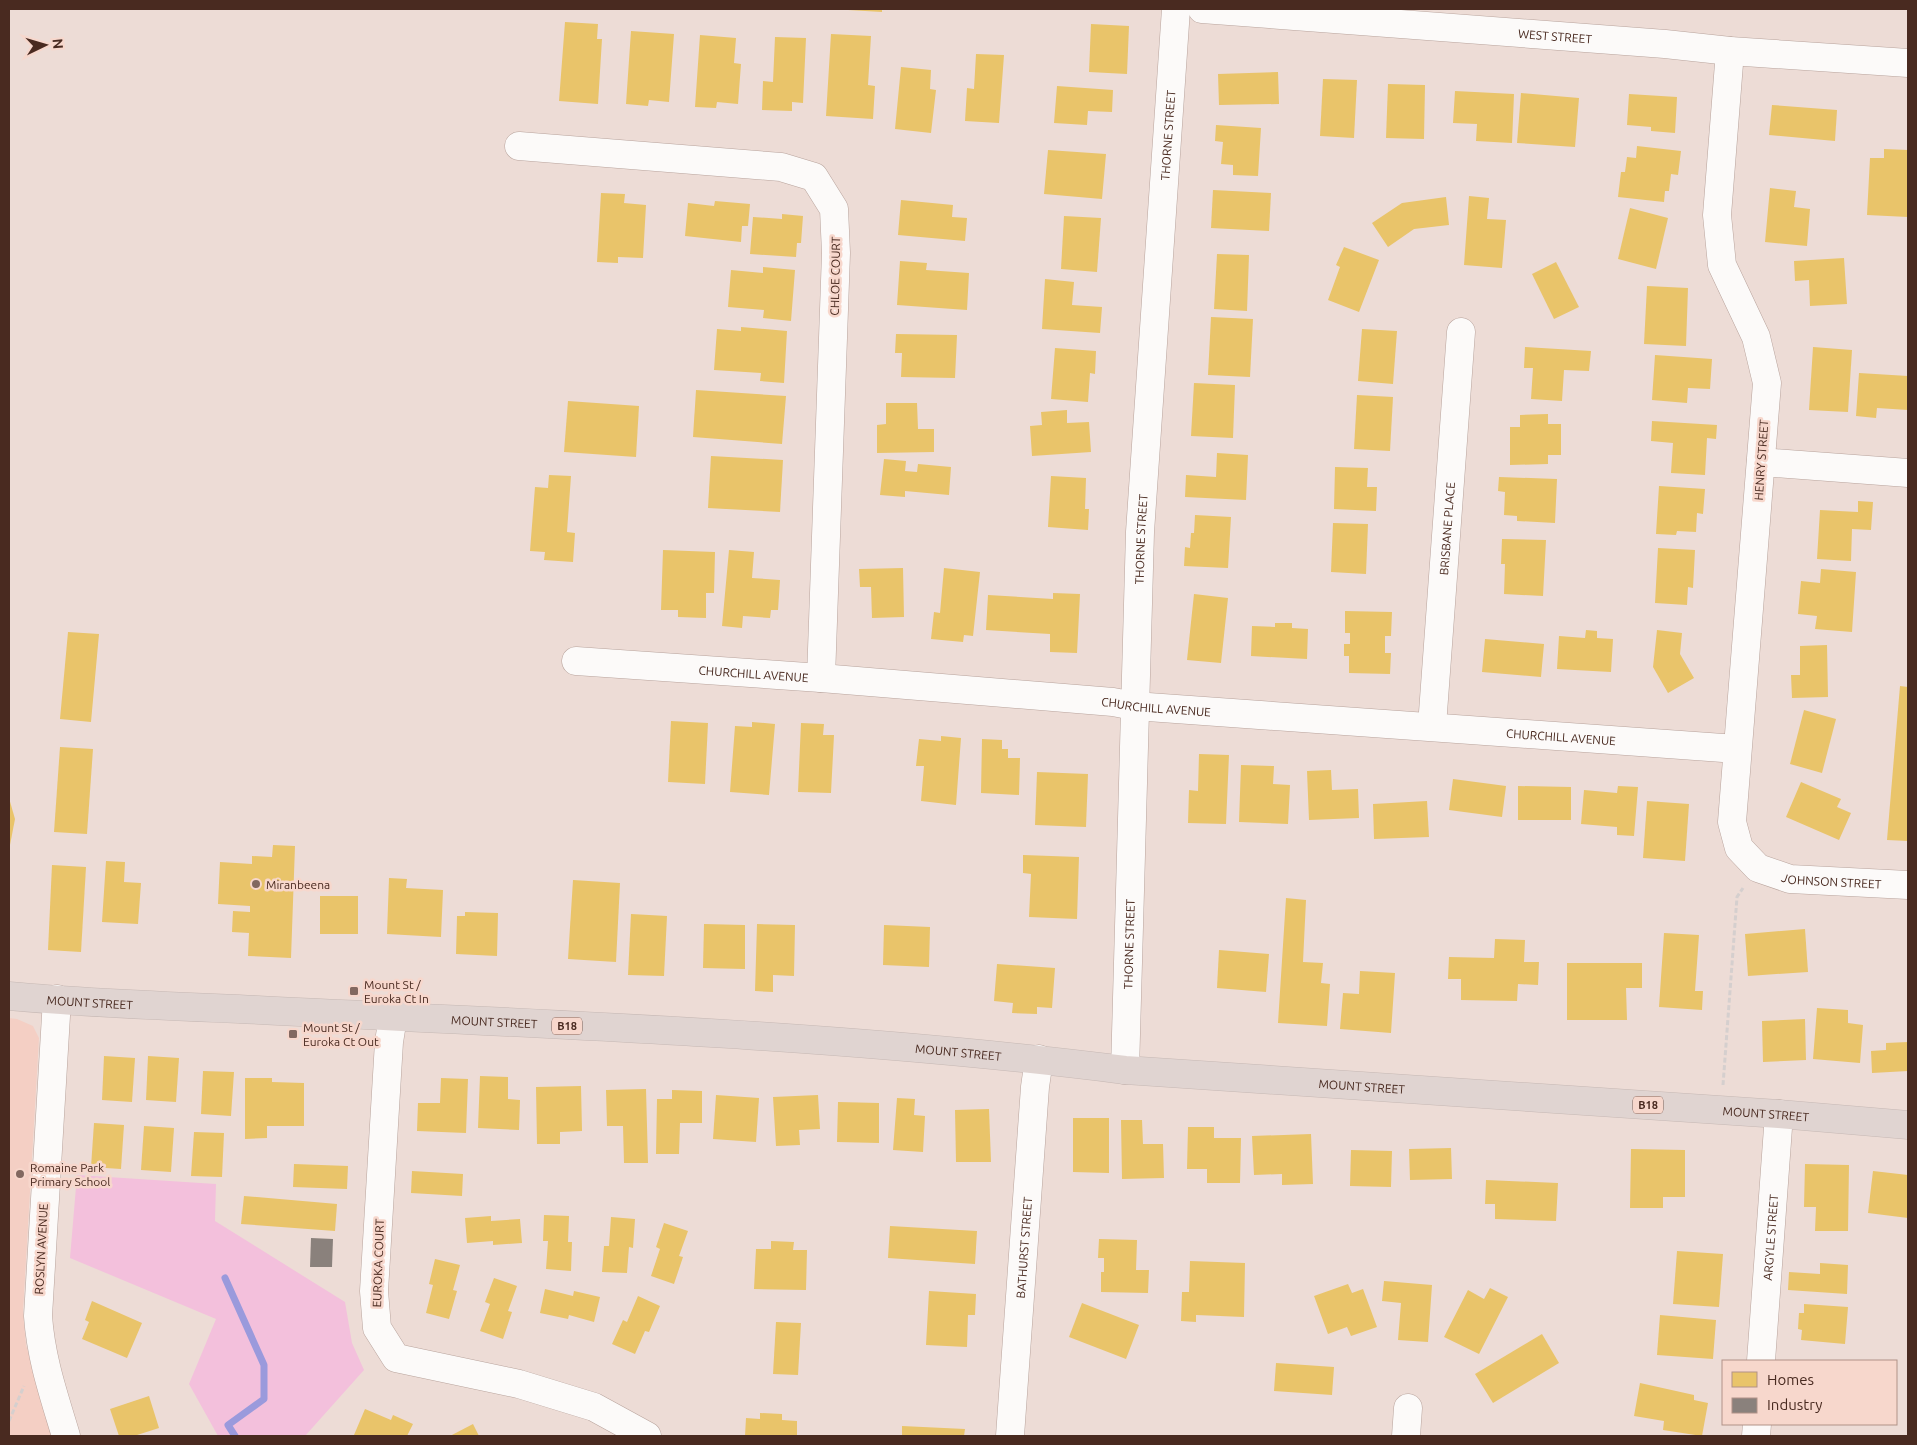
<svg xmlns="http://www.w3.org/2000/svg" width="1917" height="1445" font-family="Ubuntu,sans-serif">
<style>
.built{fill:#f4cfc4}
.green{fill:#f3c0dc}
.homes{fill:#e9c46a}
.industry{fill:#8a817c}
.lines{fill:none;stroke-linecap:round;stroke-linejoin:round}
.stream{stroke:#9a9adc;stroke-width:7}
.minor-casing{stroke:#b8a39c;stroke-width:29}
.highway-casing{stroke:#c6b8b4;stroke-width:29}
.path{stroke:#d5cfce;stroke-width:3;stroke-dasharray:5 2.5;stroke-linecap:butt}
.minor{stroke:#fcfaf9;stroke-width:28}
.highway{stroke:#e0d4d1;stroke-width:28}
.poi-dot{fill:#826860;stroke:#f7d7cc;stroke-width:2}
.labels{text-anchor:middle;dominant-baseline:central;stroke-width:5;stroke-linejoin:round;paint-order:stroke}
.shield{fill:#f7d7cc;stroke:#7d5e54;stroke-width:1}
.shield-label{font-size:11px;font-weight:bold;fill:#492a20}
.street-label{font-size:12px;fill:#492a20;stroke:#f7d7cc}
.poi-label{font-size:12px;fill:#492a20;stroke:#f7d7cc;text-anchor:start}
</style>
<rect width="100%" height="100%" fill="#eddcd6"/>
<!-- built -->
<path class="built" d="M9 1018 17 1019 33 1026 39 1038 23 1311 26 1345 54 1436H9Z"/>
<!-- green -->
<path class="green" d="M77 1175 216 1184 215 1221 345 1302 352 1343 364 1370 305 1436H218L189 1384 216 1319 70 1258Z"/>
<!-- homes -->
<g class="homes">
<path d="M848 9H882V12L848 10Z"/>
<path d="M565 22 598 24 597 39H602L598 104 559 101Z"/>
<path d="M1091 24 1129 26 1127 74 1089 72Z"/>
<path d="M631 31 674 34 669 102 649 100 648 106 626 104Z"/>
<path d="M831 34 871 36 868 85 875 86 873 119 826 116Z"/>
<path d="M700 35 736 38 734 63 741 64 738 104 717 102 716 108 695 107Z"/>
<path d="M775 37 806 38 803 103 792 102V111L762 110 763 81 773 82Z"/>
<path d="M976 54 1004 55 999 123 965 121 967 88 974 89Z"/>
<path d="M901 67 931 70 930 89 936 90 931 133 895 129Z"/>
<path d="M1278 72 1279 104 1219 105 1218 74Z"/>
<path d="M1323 79 1357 80 1354 138 1320 136Z"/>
<path d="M1388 84 1425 85 1424 139 1386 138Z"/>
<path d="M1057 86 1113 90 1112 112 1088 111 1087 125 1054 123Z"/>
<path d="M1455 91 1514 94 1512 143 1476 141 1477 124 1453 123Z"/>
<path d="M1521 93 1579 98 1575 147 1517 143Z"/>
<path d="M1629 94 1677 97 1675 133 1651 131V127L1627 125Z"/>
<path d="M1772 105 1837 110 1835 141 1769 135Z"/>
<path d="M1216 125 1261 128 1258 176 1233 175V165L1221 164 1223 142 1215 141Z"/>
<path d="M1637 146 1681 151 1678 175 1671 174 1669 191H1665L1664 202 1618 197 1621 172H1625L1627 157 1636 158Z"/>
<path d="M1884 149 1908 150V217L1867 215 1870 158H1884Z"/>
<path d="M1048 150 1106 154 1102 199 1044 194Z"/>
<path d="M1770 188 1796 191 1794 207 1810 209 1807 246 1765 242Z"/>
<path d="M1213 190 1271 193 1269 231 1211 228Z"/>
<path d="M601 193 625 194 624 203 646 205 643 258 618 257V263L597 262Z"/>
<path d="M1469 196 1489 198 1487 219 1506 220 1502 268 1464 265Z"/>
<path d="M1446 197 1449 225 1414 229 1388 247 1372 223 1402 203Z"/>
<path d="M901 200 953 205 952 217 967 218 965 241 898 235Z"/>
<path d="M715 201 750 204 748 226H742L741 242 685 236 688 203 714 206Z"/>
<path d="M1630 208 1668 218 1656 269 1618 259Z"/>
<path d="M782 214 803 216 801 243H797L796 257 750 254 753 217 782 219Z"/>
<path d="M1064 216 1101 218 1097 272 1061 269Z"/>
<path d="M1344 247 1379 260 1359 312 1328 300 1340 267 1336 265Z"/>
<path d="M1217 254 1249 255 1247 311 1214 309Z"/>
<path d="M1844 258 1847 304 1810 306 1809 280 1795 281 1794 261Z"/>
<path d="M900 261 927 263 926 270 969 273 967 310 897 305Z"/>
<path d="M1556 262 1579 307 1554 319 1532 274Z"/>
<path d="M763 267 795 270 791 321 763 318 764 310 728 307 731 270 763 273Z"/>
<path d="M1045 279 1074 282 1072 305 1102 307 1100 333 1042 329Z"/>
<path d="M1647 286 1688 288 1686 346 1644 344Z"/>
<path d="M1211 317 1253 319 1250 377 1208 375Z"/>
<path d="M741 327 787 331 784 383 760 381 761 373 714 370 717 329 741 331Z"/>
<path d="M1362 329 1397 331 1393 384 1358 381Z"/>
<path d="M896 334 957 335 955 378 901 377 902 353H895Z"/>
<path d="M1525 347 1591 351 1589 371 1564 370 1562 401 1531 399 1533 368H1524Z"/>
<path d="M1813 347 1852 350 1848 412 1809 410Z"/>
<path d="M1055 348 1096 351 1095 374 1090 373 1088 402 1051 399Z"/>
<path d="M1655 355 1712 359 1710 389 1688 388 1687 403 1652 400Z"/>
<path d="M1859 373 1908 376V410L1877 408 1876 418 1856 416Z"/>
<path d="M1194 383 1235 385 1233 438 1191 436Z"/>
<path d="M696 390 786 396 782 444 693 437Z"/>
<path d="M1357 395 1393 397 1390 451 1354 449Z"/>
<path d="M568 401 639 406 636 457 564 452Z"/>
<path d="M886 403H917L918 429H934V452L877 453V425L886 424Z"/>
<path d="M1067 410V423L1089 422 1091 452 1032 456 1030 426 1042 425 1041 412Z"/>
<path d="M1548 414V424H1561V455H1548V464L1510 465V427H1520V415Z"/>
<path d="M1652 421 1717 425 1716 439 1707 438 1705 475 1671 473 1673 443 1651 441Z"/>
<path d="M1217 453 1248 455 1246 500 1185 497 1186 475 1216 477Z"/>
<path d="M711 456 783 460 780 512 708 508Z"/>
<path d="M884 459 906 461 905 471 917 472 918 464 951 467 949 495 905 491V497L880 495Z"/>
<path d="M1335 467 1368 468 1367 487H1377L1376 511 1334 509Z"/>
<path d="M549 475 571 476 567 532 575 533 573 562 544 560 545 552 530 551 535 487 548 488Z"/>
<path d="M1051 476 1086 478 1085 509H1089L1088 530 1048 527Z"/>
<path d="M1499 477 1557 479 1555 523 1517 521V516L1504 515 1505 492 1498 491Z"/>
<path d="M1659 486 1705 489 1703 514 1697 513 1696 532 1677 531 1676 535 1656 534Z"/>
<path d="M1858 501 1873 502 1871 530 1852 529 1851 561 1817 559 1820 510 1858 512Z"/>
<path d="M1195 515 1231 517 1228 568 1184 566 1185 547 1190 548 1191 533H1194Z"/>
<path d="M1333 523 1368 524 1366 574 1331 572Z"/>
<path d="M1502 539 1546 540 1543 596 1504 594 1505 564H1501Z"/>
<path d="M1658 548 1695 550 1693 588 1688 587 1687 605 1655 603Z"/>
<path d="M663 550 715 552 714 593H706V618L678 617V610H661Z"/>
<path d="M729 550 754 552 752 578 780 580 778 610H771L770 618 743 616 742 628 722 626Z"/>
<path d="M903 568 904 617 872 618 871 587H860L859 569Z"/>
<path d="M944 568 980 572 973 636 964 635 963 642 931 639 934 612 940 613Z"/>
<path d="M1821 569 1856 572 1852 632 1815 629 1817 616 1798 614 1801 581 1820 583Z"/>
<path d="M1053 593 1080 594 1077 653 1050 652V634L986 630 988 595 1053 599Z"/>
<path d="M1194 594 1228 598 1221 663 1187 660Z"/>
<path d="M1345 611 1392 612 1391 636H1385V653H1391L1390 674 1349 673V656H1344V644H1350V633H1345Z"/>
<path d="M1275 623H1292V628L1308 629 1307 659 1251 656 1252 626 1275 627Z"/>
<path d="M1586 630 1597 631V638L1613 639 1611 672 1557 669 1559 636 1585 638Z"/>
<path d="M1657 630 1682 633 1680 654 1694 678 1668 693 1653 667Z"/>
<path d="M68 632 99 634 91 722 60 719Z"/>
<path d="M1485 639 1544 644 1541 677 1482 672Z"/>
<path d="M1827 645 1828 697 1792 698 1791 675H1800V646Z"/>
<path d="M1900 686 1908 687V841L1887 840Z"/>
<path d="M1804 710 1836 719 1822 773 1790 764Z"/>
<path d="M671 721 708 723 705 784 668 782Z"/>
<path d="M752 722 775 724 769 795 730 792 735 726 752 727Z"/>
<path d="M801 723 824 724 823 735H834L831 793 798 792Z"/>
<path d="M941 736 961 738 956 805 921 801 924 766H916L919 739 941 741Z"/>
<path d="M982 739 1002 740V749H1008V758H1020L1019 795 981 793Z"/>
<path d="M60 747 93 749 87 834 54 832Z"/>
<path d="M1199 754 1229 755 1226 824 1188 823 1189 790 1198 791Z"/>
<path d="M1241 765 1274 766 1273 784 1290 785 1288 824 1239 822Z"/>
<path d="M1331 770 1332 790 1358 789 1359 818 1309 820 1307 771Z"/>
<path d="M1037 772 1088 774 1086 827 1035 825Z"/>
<path d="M1453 779 1506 786 1502 817 1449 810Z"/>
<path d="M1801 782 1841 799 1837 807 1851 813 1839 840 1786 817Z"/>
<path d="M1518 786 1571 787V820H1518Z"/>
<path d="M1618 786 1638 787 1634 836 1617 835V827L1581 824 1584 790 1617 793Z"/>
<path d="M9 798 15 819 10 845H9Z"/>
<path d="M1427 801 1429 837 1374 839 1373 804Z"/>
<path d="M1647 801 1689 804 1685 861 1643 858Z"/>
<path d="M273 845 295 846 291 958 248 956 249 933 232 932 233 911 250 912V906L218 904 220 862 252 864V856L272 857Z"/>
<path d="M1023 855 1079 857 1077 919 1029 917 1031 874 1023 873Z"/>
<path d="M106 861 125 862 124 882 141 883 138 924 102 922Z"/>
<path d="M52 865 86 867 81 952 48 950Z"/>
<path d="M389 878 407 879 406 888 443 890 441 937 387 934Z"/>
<path d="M573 880 620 883 616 962 568 959Z"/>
<rect x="320" y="896" width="38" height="38"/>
<path d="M1286 898 1306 900 1303 962 1323 963 1321 983 1330 984 1327 1026 1278 1023Z"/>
<path d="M465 912 498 913 497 956 456 954 457 916H465Z"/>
<path d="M631 914 667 916 664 976 628 975Z"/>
<path d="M704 924 745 925V969L703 968Z"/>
<path d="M757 924 795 925 794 976 773 975V992L755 991Z"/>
<path d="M884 925 930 927 929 967 883 965Z"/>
<path d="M1805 929 1808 972 1748 976 1745 934Z"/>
<path d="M1664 933 1699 935 1695 991H1703L1702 1010 1659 1007Z"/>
<path d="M1495 939 1525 940 1524 962H1539L1538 985 1518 984 1517 1001 1461 1000V979H1448L1449 957 1494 958Z"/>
<path d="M1219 950 1269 954 1266 992 1217 988Z"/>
<path d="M1567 963H1642V988H1626L1627 1020H1567Z"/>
<path d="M997 964 1055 968 1052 1008 1037 1007V1014L1012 1013 1013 1003 994 1001Z"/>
<path d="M1360 971 1395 973 1391 1033 1340 1029 1343 993 1359 994Z"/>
<path d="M1817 1008 1848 1010V1023L1863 1025 1860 1063 1813 1059Z"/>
<path d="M1805 1019 1806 1060 1763 1062 1762 1021Z"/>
<path d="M1908 1042V1071L1872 1073 1871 1051 1886 1050V1043Z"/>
<path d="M104 1056 135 1058 132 1102 102 1100Z"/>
<path d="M148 1056 179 1058 176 1102 146 1100Z"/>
<path d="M203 1071 234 1072 231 1116 201 1114Z"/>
<path d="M480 1076 508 1077V1099L520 1100 519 1130 478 1128Z"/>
<path d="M245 1078H272V1082L304 1083V1126H267V1138L245 1139Z"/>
<path d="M441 1078 468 1079 466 1133 417 1131 418 1103H440Z"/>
<path d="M581 1086 582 1131 560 1132V1144H537L536 1087Z"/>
<path d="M646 1089 648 1163H624L623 1126H607L606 1090Z"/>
<path d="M672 1090 702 1091V1123H680L679 1154H656L657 1099H672Z"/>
<path d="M716 1095 759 1098 756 1142 713 1139Z"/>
<path d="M818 1095 820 1129 799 1130 800 1145 776 1146 773 1097Z"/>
<path d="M897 1098 915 1099 914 1115 925 1116 923 1152 893 1150Z"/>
<path d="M838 1102 879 1103V1143L837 1142Z"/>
<path d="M989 1109 991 1162H956L955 1110Z"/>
<path d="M1073 1118H1109V1173L1073 1172Z"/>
<path d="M1121 1120H1142L1143 1144H1163L1164 1178 1122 1179Z"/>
<path d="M94 1123 124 1125 121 1169 91 1167Z"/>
<path d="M144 1126 174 1128 171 1172 141 1170Z"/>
<path d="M1188 1127H1214V1138H1241L1240 1183H1207V1169H1187Z"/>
<path d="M194 1132 224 1133 222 1177 191 1176Z"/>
<path d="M1311 1134 1313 1184 1282 1185V1174L1254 1175 1252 1136Z"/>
<path d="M1451 1148 1452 1179 1410 1180 1409 1149Z"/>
<path d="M1631 1149 1685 1150V1197H1663V1208H1630Z"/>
<path d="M1351 1150 1392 1151 1391 1187 1350 1186Z"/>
<path d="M294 1164 348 1166 347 1189 293 1187Z"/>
<path d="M1805 1164 1849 1165 1848 1231H1815L1816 1207H1804Z"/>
<path d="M412 1171 463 1174 462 1196 411 1193Z"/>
<path d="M1873 1171 1908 1175V1218L1868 1213Z"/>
<path d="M1486 1180 1558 1183 1556 1221 1495 1219V1204H1485Z"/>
<path d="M244 1196 337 1204 335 1231 241 1224Z"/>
<path d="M544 1215 569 1216 568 1242H572L571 1271 546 1269 548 1241H543Z"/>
<path d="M491 1216V1221L520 1219 522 1243 493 1245V1241L467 1243 465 1218Z"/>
<path d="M611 1217 635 1219 633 1248 629 1247 627 1273 602 1272 604 1246H609Z"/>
<path d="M664 1223 688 1231 679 1256 683 1257 674 1284 651 1276 660 1249 656 1247Z"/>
<path d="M890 1226 977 1231 975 1264 888 1258Z"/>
<path d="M1099 1239 1137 1240 1136 1270H1149L1148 1293 1101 1292V1272H1104V1258H1098Z"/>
<path d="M771 1241 794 1242 793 1250H807L806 1290 754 1289 756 1249H771Z"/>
<path d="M1677 1251 1723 1254 1719 1307 1673 1304Z"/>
<path d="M435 1259 460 1265 453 1290 457 1291 449 1319 426 1313 433 1285 429 1284Z"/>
<path d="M1190 1261 1245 1263 1244 1317 1196 1315V1322L1181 1321 1182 1292H1189Z"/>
<path d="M1820 1263 1848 1265 1847 1294 1788 1290 1789 1272 1820 1274Z"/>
<path d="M494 1278 517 1286 508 1311 512 1312 503 1339 480 1331 490 1304 485 1302Z"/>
<path d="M1384 1281 1432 1285 1428 1342 1398 1340 1401 1303 1382 1301Z"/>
<path d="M1348 1284 1352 1293 1363 1289 1377 1327 1351 1336 1347 1327 1328 1334 1314 1296Z"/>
<path d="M1490 1288 1508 1297 1479 1354 1444 1337 1468 1290 1484 1299Z"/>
<path d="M545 1289 573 1296 574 1291 600 1297 594 1322 569 1315 568 1319 540 1313Z"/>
<path d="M929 1291 976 1294 975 1315H968L967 1347 926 1345Z"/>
<path d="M638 1296 660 1306 649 1332 645 1331 635 1354 612 1344 623 1320 627 1322Z"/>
<path d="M92 1301 142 1323 127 1358 82 1339 89 1322 85 1320Z"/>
<path d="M1082 1303 1139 1325 1126 1359 1069 1337Z"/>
<path d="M1804 1304 1848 1307 1845 1344 1801 1340 1802 1330 1798 1329 1799 1313H1804Z"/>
<path d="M1660 1315 1716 1320 1713 1359 1657 1355Z"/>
<path d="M776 1322 801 1323 798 1375 773 1374Z"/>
<path d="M1542 1334 1559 1363 1493 1403 1475 1374Z"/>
<path d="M1276 1363 1334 1367 1332 1395 1274 1391Z"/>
<path d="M1640 1383 1694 1395V1400L1708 1403 1702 1436 1663 1430 1664 1421 1634 1416Z"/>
<path d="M149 1396 159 1428 134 1436H119L110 1409Z"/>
<path d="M365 1409 391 1420 393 1415 413 1424 407 1436 354 1435Z"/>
<path d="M760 1413 782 1414V1420L797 1421V1436H745L746 1418 760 1419Z"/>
<path d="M473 1424 479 1436H450Z"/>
<path d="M902 1426 965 1429 964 1436H902Z"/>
</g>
<!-- industry -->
<path class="industry" d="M311 1238 333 1239 332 1267H310Z"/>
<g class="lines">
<!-- stream -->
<path class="stream" d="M225 1278 264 1365V1399L228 1425 235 1436"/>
<!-- minor casing -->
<g class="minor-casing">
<g id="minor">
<path id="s1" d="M1202 9 1665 44 1730 51 1908 63"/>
<path id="s2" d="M1730 51 1717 215 1722 265 1756 337 1767 383 1732 822 1739 848 1758 868 1790 879 1908 885"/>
<path d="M519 146 781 167 814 177 834 209 836 253 821 678"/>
<path d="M1761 462 1908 473"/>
<path id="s3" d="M576 661 821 678 1113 702 1134 706 1737 749"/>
<path id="s4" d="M1432 726 1461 332"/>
<path d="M57 999 38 1316C41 1359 54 1396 66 1436"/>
<path d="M393 1017 389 1042 374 1291 377 1328 396 1358 519 1384 594 1407 647 1436"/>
<path id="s5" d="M1125 1070 1140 532 1176 9"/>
<path id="s6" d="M1761 1361 1779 1114"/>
<path id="s7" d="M1010 1436 1035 1087 1039 1059"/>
<path d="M1406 1436 1408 1408"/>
<path d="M1756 1436 1757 1424"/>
</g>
</g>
<!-- highway casing -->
<g class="highway-casing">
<g id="highway">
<path id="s8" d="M9 996C85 1003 162 1006 239 1009 534 1024 832 1033 1125 1070L1779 1114 1908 1125"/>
</g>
</g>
<!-- path -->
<g class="path">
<path d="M1723 1085 1737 897 1743 888"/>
<path d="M9 1421 24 1386"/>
</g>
<!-- minor -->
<use href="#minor" class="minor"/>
<!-- highway -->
<use href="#highway" class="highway"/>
</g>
<!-- markers -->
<g class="poi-dot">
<circle cx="256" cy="884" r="5"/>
<rect x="349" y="986" width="10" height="10" rx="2.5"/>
<rect x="288" y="1029" width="10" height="10" rx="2.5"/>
<circle cx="20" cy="1174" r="5"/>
</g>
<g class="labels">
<!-- shield labels -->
<g class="shield">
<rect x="552" y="1017.5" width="30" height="17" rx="4"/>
<rect x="1633" y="1096.5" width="30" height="17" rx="4"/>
</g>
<g class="shield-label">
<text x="567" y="1026">B18</text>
<text x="1648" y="1105">B18</text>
</g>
<!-- street labels -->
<g class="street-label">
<text stroke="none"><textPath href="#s1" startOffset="354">WEST STREET</textPath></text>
<text stroke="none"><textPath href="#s5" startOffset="936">THORNE STREET</textPath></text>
<text transform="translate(835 276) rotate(-89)">CHLOE COURT</text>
<text transform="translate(1761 460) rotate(-86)">HENRY STREET</text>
<text stroke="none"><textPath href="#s4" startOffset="198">BRISBANE PLACE</textPath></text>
<text stroke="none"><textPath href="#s5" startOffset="531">THORNE STREET</textPath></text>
<text stroke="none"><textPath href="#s3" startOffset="178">CHURCHILL AVENUE</textPath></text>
<text stroke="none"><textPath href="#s3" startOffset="582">CHURCHILL AVENUE</textPath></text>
<text stroke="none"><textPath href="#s3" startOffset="988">CHURCHILL AVENUE</textPath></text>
<text stroke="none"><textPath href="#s2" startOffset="912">JOHNSON STREET</textPath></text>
<text stroke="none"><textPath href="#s5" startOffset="126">THORNE STREET</textPath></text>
<text stroke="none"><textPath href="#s8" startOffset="81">MOUNT STREET</textPath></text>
<text stroke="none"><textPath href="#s8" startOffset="486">MOUNT STREET</textPath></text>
<text stroke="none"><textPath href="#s8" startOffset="951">MOUNT STREET</textPath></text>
<text stroke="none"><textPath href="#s8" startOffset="1356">MOUNT STREET</textPath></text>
<text stroke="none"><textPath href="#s8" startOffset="1761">MOUNT STREET</textPath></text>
<text stroke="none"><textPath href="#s6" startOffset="124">ARGYLE STREET</textPath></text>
<text stroke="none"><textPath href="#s7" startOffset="189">BATHURST STREET</textPath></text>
<text transform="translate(41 1249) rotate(-87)">ROSLYN AVENUE</text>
<text transform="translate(378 1263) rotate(-88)">EUROKA COURT</text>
</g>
<!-- poi labels -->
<g class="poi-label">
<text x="266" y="884">Miranbeena</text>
<text x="364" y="984">Mount St /<tspan x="364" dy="14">Euroka Ct In</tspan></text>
<text x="303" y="1027">Mount St /<tspan x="303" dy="14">Euroka Ct Out</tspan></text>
<text x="30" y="1167">Romaine Park<tspan x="30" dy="14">Primary School</tspan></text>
</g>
</g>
<!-- border -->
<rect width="1917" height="1445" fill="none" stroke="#492a20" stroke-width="20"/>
<!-- legend -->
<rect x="1722" y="1360" width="175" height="65" fill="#f7d7cc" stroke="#b19287"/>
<rect x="1732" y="1372" width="25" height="15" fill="#e9c46a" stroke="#b19287"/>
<text x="1767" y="1385" font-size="15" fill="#492a20">Homes</text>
<rect x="1732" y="1398" width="25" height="15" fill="#8a817c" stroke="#b19287"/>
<text x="1767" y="1410" font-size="15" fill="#492a20">Industry</text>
<!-- north arrow -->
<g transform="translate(45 45) rotate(85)" stroke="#f7d7cc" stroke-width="4" paint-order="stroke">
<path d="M0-4L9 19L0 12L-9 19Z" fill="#492a20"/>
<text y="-8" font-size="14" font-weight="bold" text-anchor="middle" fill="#492a20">N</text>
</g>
</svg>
